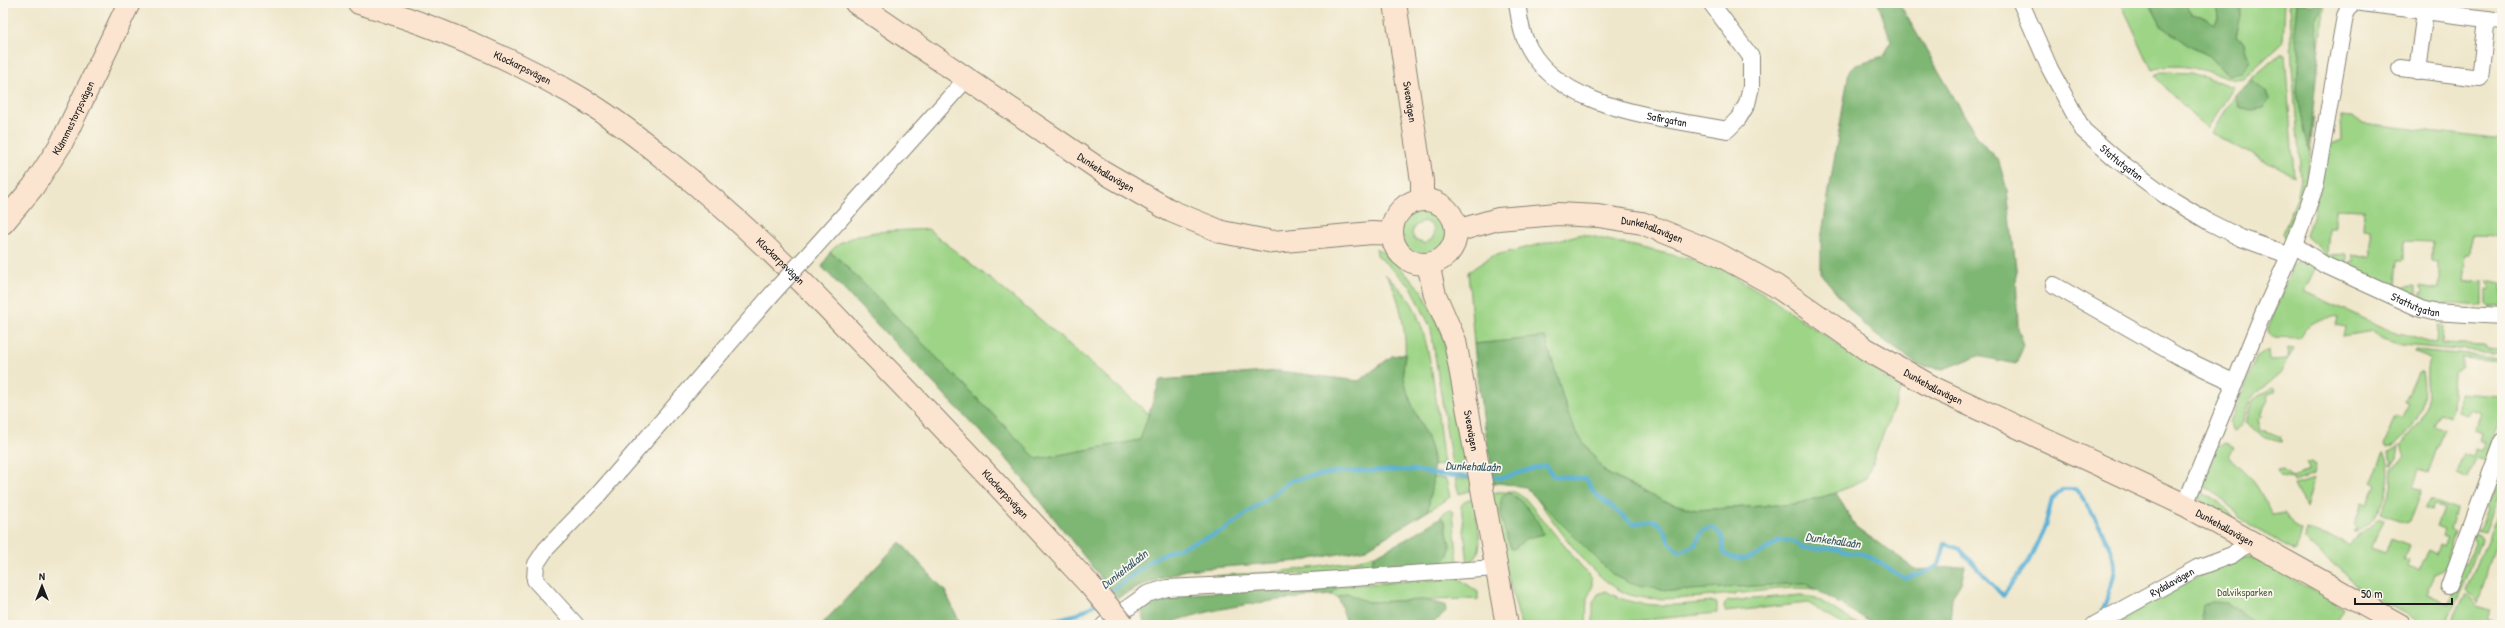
<svg xmlns="http://www.w3.org/2000/svg" width="2505" height="628" font-family="'Patrick Hand',sans-serif">
<style>
.green{fill:#9dd486;stroke:#5c7851;fill-rule:evenodd}
.forest{fill:#7eb673;stroke:#4d6948}
.lines{fill:none;stroke-linecap:round;stroke-linejoin:round}
.stream{stroke:#58b0d5;stroke-width:4}
.street-casing{stroke:#868274;stroke-width:18}
.secondary-casing{stroke:#868274;stroke-width:24}
.street{stroke:#fff;stroke-width:16}
.secondary{stroke:#fce5d0;stroke-width:22}
.street-bridge-casing{stroke:#868274;stroke-width:18;stroke-linecap:butt}
.secondary-bridge-casing{stroke:#868274;stroke-width:24;stroke-linecap:butt}
.street-bridge{stroke:#fff;stroke-width:16}
.secondary-bridge{stroke:#fce5d0;stroke-width:22}
.labels{text-anchor:middle;dominant-baseline:central;stroke-width:3.5;stroke-linejoin:round;paint-order:stroke}
.street-label{font-size:11px;fill:#1c1c1c;stroke:#fbf7ec}
.park-label{font-size:11px;fill:#495c41;stroke:#fbf7ec}
.water-label{font-size:12px;font-style:italic;fill:#345766;stroke:#fbf7ec}
</style>
<rect width="100%" height="100%" fill="#fbf7ec"/>
<filter id="ink" filterUnits="userSpaceOnUse"><feTurbulence type="fractalNoise" baseFrequency=".025" numOctaves="2"/><feDisplacementMap in="SourceGraphic" scale="8" xChannelSelector="R" yChannelSelector="G"/><feConvolveMatrix kernelMatrix="1 2 1 2 8 2 1 2 1" color-interpolation-filters="sRGB"/></filter>
<filter id="wash" filterUnits="userSpaceOnUse"><feTurbulence type="fractalNoise" baseFrequency=".012" numOctaves="4" result="noise"/><feDisplacementMap in="SourceGraphic" scale="16" xChannelSelector="R" yChannelSelector="G"/><feGaussianBlur stdDeviation="0.9" result="paint"/><feColorMatrix in="noise" values="0 0 0 0 0 0 0 0 0 0 0 0 0 0 0 0 0 1.4 0 .05"/><feComposite in="paint" operator="in"/></filter>
<g filter="url(#wash)">
<rect width="100%" height="100%" fill="#efe7cb"/>
<!-- green -->
<g class="green">
<path d="M2121 3H2150L2162 26 2189 46 2210 56 2227 75 2241 15 2240 3H2285L2283 42 2243 79 2235 80C2210 72 2179 60 2152 70Z"/>
<path d="M2185 3H2216L2218 17 2214 25 2201 15 2192 13Z"/>
<path d="M2290 3H2297L2295 32 2299 50 2297 93 2309 149 2311 117H2314L2305 198 2291 239 2285 238 2283 233 2297 199 2301 178 2292 67Z"/>
<path d="M2321 3H2325L2319 48 2316 21 2322 5Z"/>
<path d="M2280 54H2285L2294 176 2211 133 2235 96 2239 107 2266 91 2251 79Z"/>
<path d="M2160 72 2191 73 2234 87 2207 129 2157 79 2155 75Z"/>
<path d="M2341 116 2353 117 2363 123 2502 140V255H2500V236L2472 235 2471 254H2466L2463 282 2483 280V306L2437 303 2421 300 2420 293H2423V290L2420 286 2439 289V262L2432 261V242L2404 241V260H2398L2396 287 2416 286V295L2407 294 2353 269 2350 266 2351 261H2355L2352 254 2371 257 2370 230 2363 229 2364 210 2335 209V228H2329L2327 255 2347 254V264C2325 262 2321 246 2306 236L2319 193 2329 145 2342 140Z"/>
<path d="M1418 209C1462 206 1453 269 1411 253 1394 239 1397 218 1418 209ZM1423 221C1432 223 1436 229 1433 238L1425 244 1415 240 1412 234 1414 227Z"/>
<path d="M928 229 1041 320 1149 414 1140 440 1037 459 841 261 830 252C853 227 896 232 928 229Z"/>
<path d="M1582 234 1715 265 1766 295 1901 389 1866 478 1836 493 1795 504 1696 510 1663 501 1606 473 1576 432 1568 414 1545 337 1474 344 1468 272 1492 256Z"/>
<path d="M1376 248 1391 258 1422 291 1442 332 1465 446 1464 467 1452 466 1431 329 1412 288 1377 255Z"/>
<path d="M2304 259 2316 267 2304 291 2400 335 2401 333 2428 342 2437 343 2438 325 2443 326 2442 344 2485 346V349L2502 350V354L2402 345 2383 339 2373 331 2343 336 2345 327 2336 325 2338 318C2324 315 2305 324 2300 338L2271 337 2268 332 2269 326 2293 264Z"/>
<path d="M1385 274C1395 284 1406 293 1413 306 1433 344 1438 421 1444 465L1433 466C1436 445 1408 405 1403 383 1401 373 1403 365 1405 356 1407 333 1399 291 1385 274Z"/>
<path d="M2487 280 2502 283V307H2489L2487 304V289H2492Z"/>
<path d="M2289 347 2294 348 2280 374 2251 398 2242 424 2235 432 2232 431 2230 423 2256 358 2268 350 2269 360 2288 359Z"/>
<path d="M2415 350 2502 358V361L2462 358V367L2454 373 2452 409 2449 417 2439 413 2434 425 2444 429 2428 473 2419 470 2413 487 2422 490 2410 521 2406 523 2381 513 2391 488 2392 468 2406 456 2401 445C2412 434 2425 419 2427 404 2430 387 2423 373 2430 358L2414 352Z"/>
<path d="M2418 372H2422C2429 400 2416 437 2387 448L2384 444 2395 416 2402 418 2409 403 2405 402Z"/>
<path d="M2273 387 2276 390 2274 392 2266 395 2268 400 2260 415 2262 417 2257 419 2260 431H2266L2281 437 2280 439 2283 441 2281 442 2266 438 2245 423 2253 400Z"/>
<path d="M2459 393 2502 396V412L2485 459 2476 458 2468 479 2457 474 2465 453 2473 456 2476 448 2482 450 2485 442 2480 440 2482 434 2474 431 2481 413 2471 409 2468 414 2458 411Z"/>
<path d="M2226 443 2234 448 2228 456 2254 481 2273 515 2285 513 2294 526 2301 530 2296 551 2252 527 2241 519 2221 497 2202 485 2218 446Z"/>
<path d="M2399 446 2397 458 2391 466 2389 452Z"/>
<path d="M2384 453C2396 473 2384 508 2369 523 2364 527 2358 530 2353 533L2356 528 2354 525 2362 503 2367 505 2376 485 2371 482Z"/>
<path d="M2312 462 2316 465 2314 475 2294 482 2292 478 2280 476 2277 470 2283 469 2292 477 2310 471 2306 463Z"/>
<path d="M2502 467V487L2485 532 2476 530 2481 527 2488 509 2485 504 2492 498 2499 480 2496 476Z"/>
<path d="M1432 477 1446 479 1450 497 1428 511Z"/>
<path d="M1455 479H1493L1494 484 1459 494Z"/>
<path d="M2314 479 2306 508 2295 485Z"/>
<path d="M2199 491 2221 503 2235 521 2201 505 2198 497Z"/>
<path d="M1497 492H1514L1523 496 1592 579V588L1587 598 1586 625H1521L1502 553 1476 516C1479 532 1486 553 1468 564L1461 505 1465 501ZM1516 496 1543 534 1525 539 1515 548 1511 549Z"/>
<path d="M1536 498 1613 575C1651 594 1679 589 1720 587 1748 586 1777 585 1805 583L1815 589C1790 586 1767 591 1742 593 1715 596 1654 603 1630 595 1592 581 1560 529 1536 498Z"/>
<path d="M2430 500 2456 510 2450 530 2455 532 2447 556 2453 561 2450 565 2435 573 2427 595 2449 603 2463 562 2467 563 2475 543 2473 537 2475 533 2482 537 2467 577 2445 625H2425L2355 586 2345 574 2305 540 2306 530 2341 540 2349 546 2358 534 2369 527 2379 517 2384 519 2371 549 2385 554 2391 538 2409 545 2404 558 2410 560 2408 566 2419 570 2428 549 2436 553 2439 544 2444 546 2448 538 2443 536 2445 530 2437 527 2444 509 2434 505 2431 510 2424 508Z"/>
<path d="M2502 503V536L2498 535 2478 604 2467 590Z"/>
<path d="M1450 510 1453 512 1458 564 1170 582 1181 578C1245 573 1313 573 1375 555L1371 564C1394 577 1428 555 1450 546L1445 522 1441 517 1444 512Z"/>
<path d="M2248 557 2258 560 2344 608 2335 625H2099L2171 588 2233 560Z"/>
<path d="M1458 578 1478 592V600L1468 599 1367 602 1347 593 1338 597 1331 595 1336 590 1335 586Z"/>
<path d="M1606 591C1637 611 1679 605 1714 602L1717 603V613L1593 625V603L1598 594Z"/>
<path d="M2466 593 2477 607 2491 611 2487 619 2499 625H2450Z"/>
<path d="M1801 595 1819 600 1859 625H1843L1808 603 1725 612 1724 605 1728 601Z"/>
</g>
<!-- forest -->
<g class="forest">
<path d="M1878 3H1899L1976 135 1999 162 2007 190 2016 268 2018 328 2024 345 2016 364 1978 356 1943 369 1917 365 1864 325 1821 274V239L1849 71 1856 64 1884 56 1891 41Z"/>
<path d="M2150 3H2185L2192 13 2201 15 2214 25 2218 17 2216 3H2240L2241 15 2236 37 2245 43 2250 61 2242 73 2227 75 2210 56 2189 46 2162 26Z"/>
<path d="M2297 3 2323 4 2316 21 2319 48 2309 151 2297 93 2299 50 2294 32Z"/>
<path d="M2251 79 2266 91 2269 99 2264 108 2251 110 2239 107 2235 96Z"/>
<path d="M830 252 841 261 1037 459 1140 440 1160 380 1279 371 1359 381 1392 356 1405 354C1396 395 1429 424 1433 462 1435 477 1429 496 1428 511L1366 549 1300 561 1185 570 1143 585 1117 598 1011 464 822 267Z"/>
<path d="M1545 337 1568 414 1576 432 1606 473 1663 501 1696 510 1795 504 1836 493 1856 527 1916 570 1965 566 1961 583 1952 597 1950 625H1876L1805 583 1675 591 1643 587 1629 583 1613 575 1525 487 1499 483 1494 484 1478 384 1474 344Z"/>
<path d="M1508 493C1521 497 1540 521 1543 534L1525 539 1515 548 1511 549C1506 535 1496 508 1503 495Z"/>
<path d="M1441 517 1445 522 1450 546 1449 555 1441 563 1379 568 1371 564 1375 555 1405 540Z"/>
<path d="M900 542 945 591 961 625H821Z"/>
<path d="M1320 584 1335 586 1336 590 1331 595C1276 600 1224 605 1172 622L1168 625H1145C1137 604 1147 600 1166 596Z"/>
<path d="M1347 593 1367 602 1424 600 1445 605 1446 611 1440 618 1426 625H1358L1346 620 1338 597Z"/>
<path d="M2212 602 2227 603 2258 625H2203L2201 616 2203 605Z"/>
</g>
<g class="lines">
<!-- stream -->
<g class="stream">
<path d="M1487 477 1502 478 1545 465 1553 476 1586 479 1594 493 1633 524 1654 520C1670 529 1663 542 1680 552L1695 545 1702 531 1712 527 1722 536 1724 554C1746 566 1762 553 1780 540L1792 541 1803 548 1836 549 1867 555 1904 578 1924 573 1939 565 1945 544 1960 549 2003 596 2029 561 2045 526 2052 499 2064 489H2075C2086 499 2115 551 2115 566 2116 578 2105 601 2102 614"/>
<path d="M1107 595 1156 557 1223 531 1292 480 1340 472 1414 470 1441 475 1474 477"/>
<path d="M1033 625 1078 614 1097 603"/>
</g>
</g>
</g>
<g filter="url(#ink)">
<g class="lines">
<!-- street casing -->
<g class="street-casing">
<g id="street">
<path id="s1" d="M1517 3C1519 14 1520 28 1525 39 1553 110 1662 117 1727 130L1738 119 1747 104 1751 87V57L1711 3"/>
<path id="s2" d="M2021 3 2050 69 2083 130 2116 159 2166 196 2209 222 2241 238 2288 255"/>
<path d="M2362 3 2487 19 2480 78 2400 68"/>
<path d="M2487 19 2502 21"/>
<path d="M2417 71 2425 11"/>
<path id="s3" d="M2294 245 2323 264 2421 309 2433 312 2502 316"/>
<path d="M807 256 968 77"/>
<path d="M2054 285 2178 356 2235 383"/>
<path d="M2185 505 2259 323 2294 245 2315 187 2345 16 2351 3"/>
<path d="M2449 586 2502 443"/>
<path d="M576 625 535 580 536 564 546 549 597 496 779 286"/>
<path d="M1104 625 1147 594 1167 588 1311 581 1496 568"/>
<path id="s4" d="M2094 625 2197 568 2232 555 2251 541"/>
</g>
</g>
<!-- secondary casing -->
<g class="secondary-casing">
<g id="secondary">
<path id="s5" d="M359 3C434 25 509 57 577 96 608 114 638 137 666 160 732 212 792 270 850 331 931 414 1010 498 1089 584"/>
<path id="s6" d="M856 3 1102 171 1171 211 1222 232 1273 242 1372 233 1392 234"/>
<path id="s7" d="M1395 3 1422 181V200"/>
<circle cx="1424" cy="232" r="32"/>
<path id="s8" d="M3 223 33 187 61 144 129 3"/>
<path id="s9" d="M1456 231 1498 219 1557 214 1598 216 1642 223 1716 253 1776 286 1866 349 1936 389 2185 505 2400 625"/>
<path id="s10" d="M1428 264 1435 295 1455 341 1507 625"/>
</g>
</g>
<!-- street -->
<use href="#street" class="street"/>
<!-- secondary -->
<use href="#secondary" class="secondary"/>
<!-- street-bridge casing -->
<g class="street-bridge-casing">
<path id="street-bridge" d="M779 286 807 256"/>
</g>
<!-- secondary-bridge casing -->
<g class="secondary-bridge-casing">
<path id="secondary-bridge" d="M1089 584 1123 624"/>
</g>
<!-- street-bridge -->
<use href="#street-bridge" class="street-bridge"/>
<!-- secondary-bridge -->
<use href="#secondary-bridge" class="secondary-bridge"/>
</g>
</g>
<g class="labels">
<!-- street labels -->
<g class="street-label">
<text stroke="none"><textPath href="#s5" startOffset="176">Klockarpsvägen</textPath></text>
<text stroke="none"><textPath href="#s7" startOffset="100">Sveavägen</textPath></text>
<text stroke="none"><textPath href="#s8" startOffset="127">Klämmestorpsvägen</textPath></text>
<text stroke="none"><textPath href="#s1" startOffset="207">Safirgatan</textPath></text>
<text stroke="none"><textPath href="#s2" startOffset="192">Stattutgatan</textPath></text>
<text stroke="none"><textPath href="#s6" startOffset="302">Dunkehallavägen</textPath></text>
<text stroke="none"><textPath href="#s9" startOffset="200">Dunkehallavägen</textPath></text>
<text stroke="none"><textPath href="#s5" startOffset="500">Klockarpsvägen</textPath></text>
<text stroke="none"><textPath href="#s3" startOffset="136">Stattutgatan</textPath></text>
<text stroke="none"><textPath href="#s9" startOffset="524">Dunkehallavägen</textPath></text>
<text stroke="none"><textPath href="#s10" startOffset="173">Sveavägen</textPath></text>
<text stroke="none"><textPath href="#s5" startOffset="824">Klockarpsvägen</textPath></text>
<text stroke="none"><textPath href="#s9" startOffset="848">Dunkehallavägen</textPath></text>
<text stroke="none"><textPath href="#s4" startOffset="89">Rydalavägen</textPath></text>
</g>
<!-- park labels -->
<g class="park-label">
<text x="2245" y="592">Dalviksparken</text>
</g>
<!-- water labels -->
<g class="water-label">
<text transform="translate(1473 466) rotate(2)">Dunkehallaån</text>
<text transform="translate(1833 540) rotate(8)">Dunkehallaån</text>
<text transform="translate(1124 569) rotate(-38)">Dunkehallaån</text>
</g>
</g>
<!-- margin -->
<rect width="2505" height="628" fill="none" stroke="#fbf7ec" stroke-width="16"/>
<!-- north arrow -->
<g transform="translate(42 586)" stroke="#fbf7ec" stroke-width="3" paint-order="stroke">
<path d="M0-3L7 15L0 10L-7 15Z" fill="#1c1c1c"/>
<text y="-6" font-size="11" font-weight="bold" text-anchor="middle" fill="#1c1c1c">N</text>
</g>
<!-- scale -->
<path d="M2355 598v6h97v-6" fill="none" stroke="#1c1c1c" stroke-width="2"/>
<text x="2361" y="598" font-size="12" fill="#1c1c1c" stroke="#fbf7ec" stroke-width="3" paint-order="stroke">50 m</text>
</svg>
